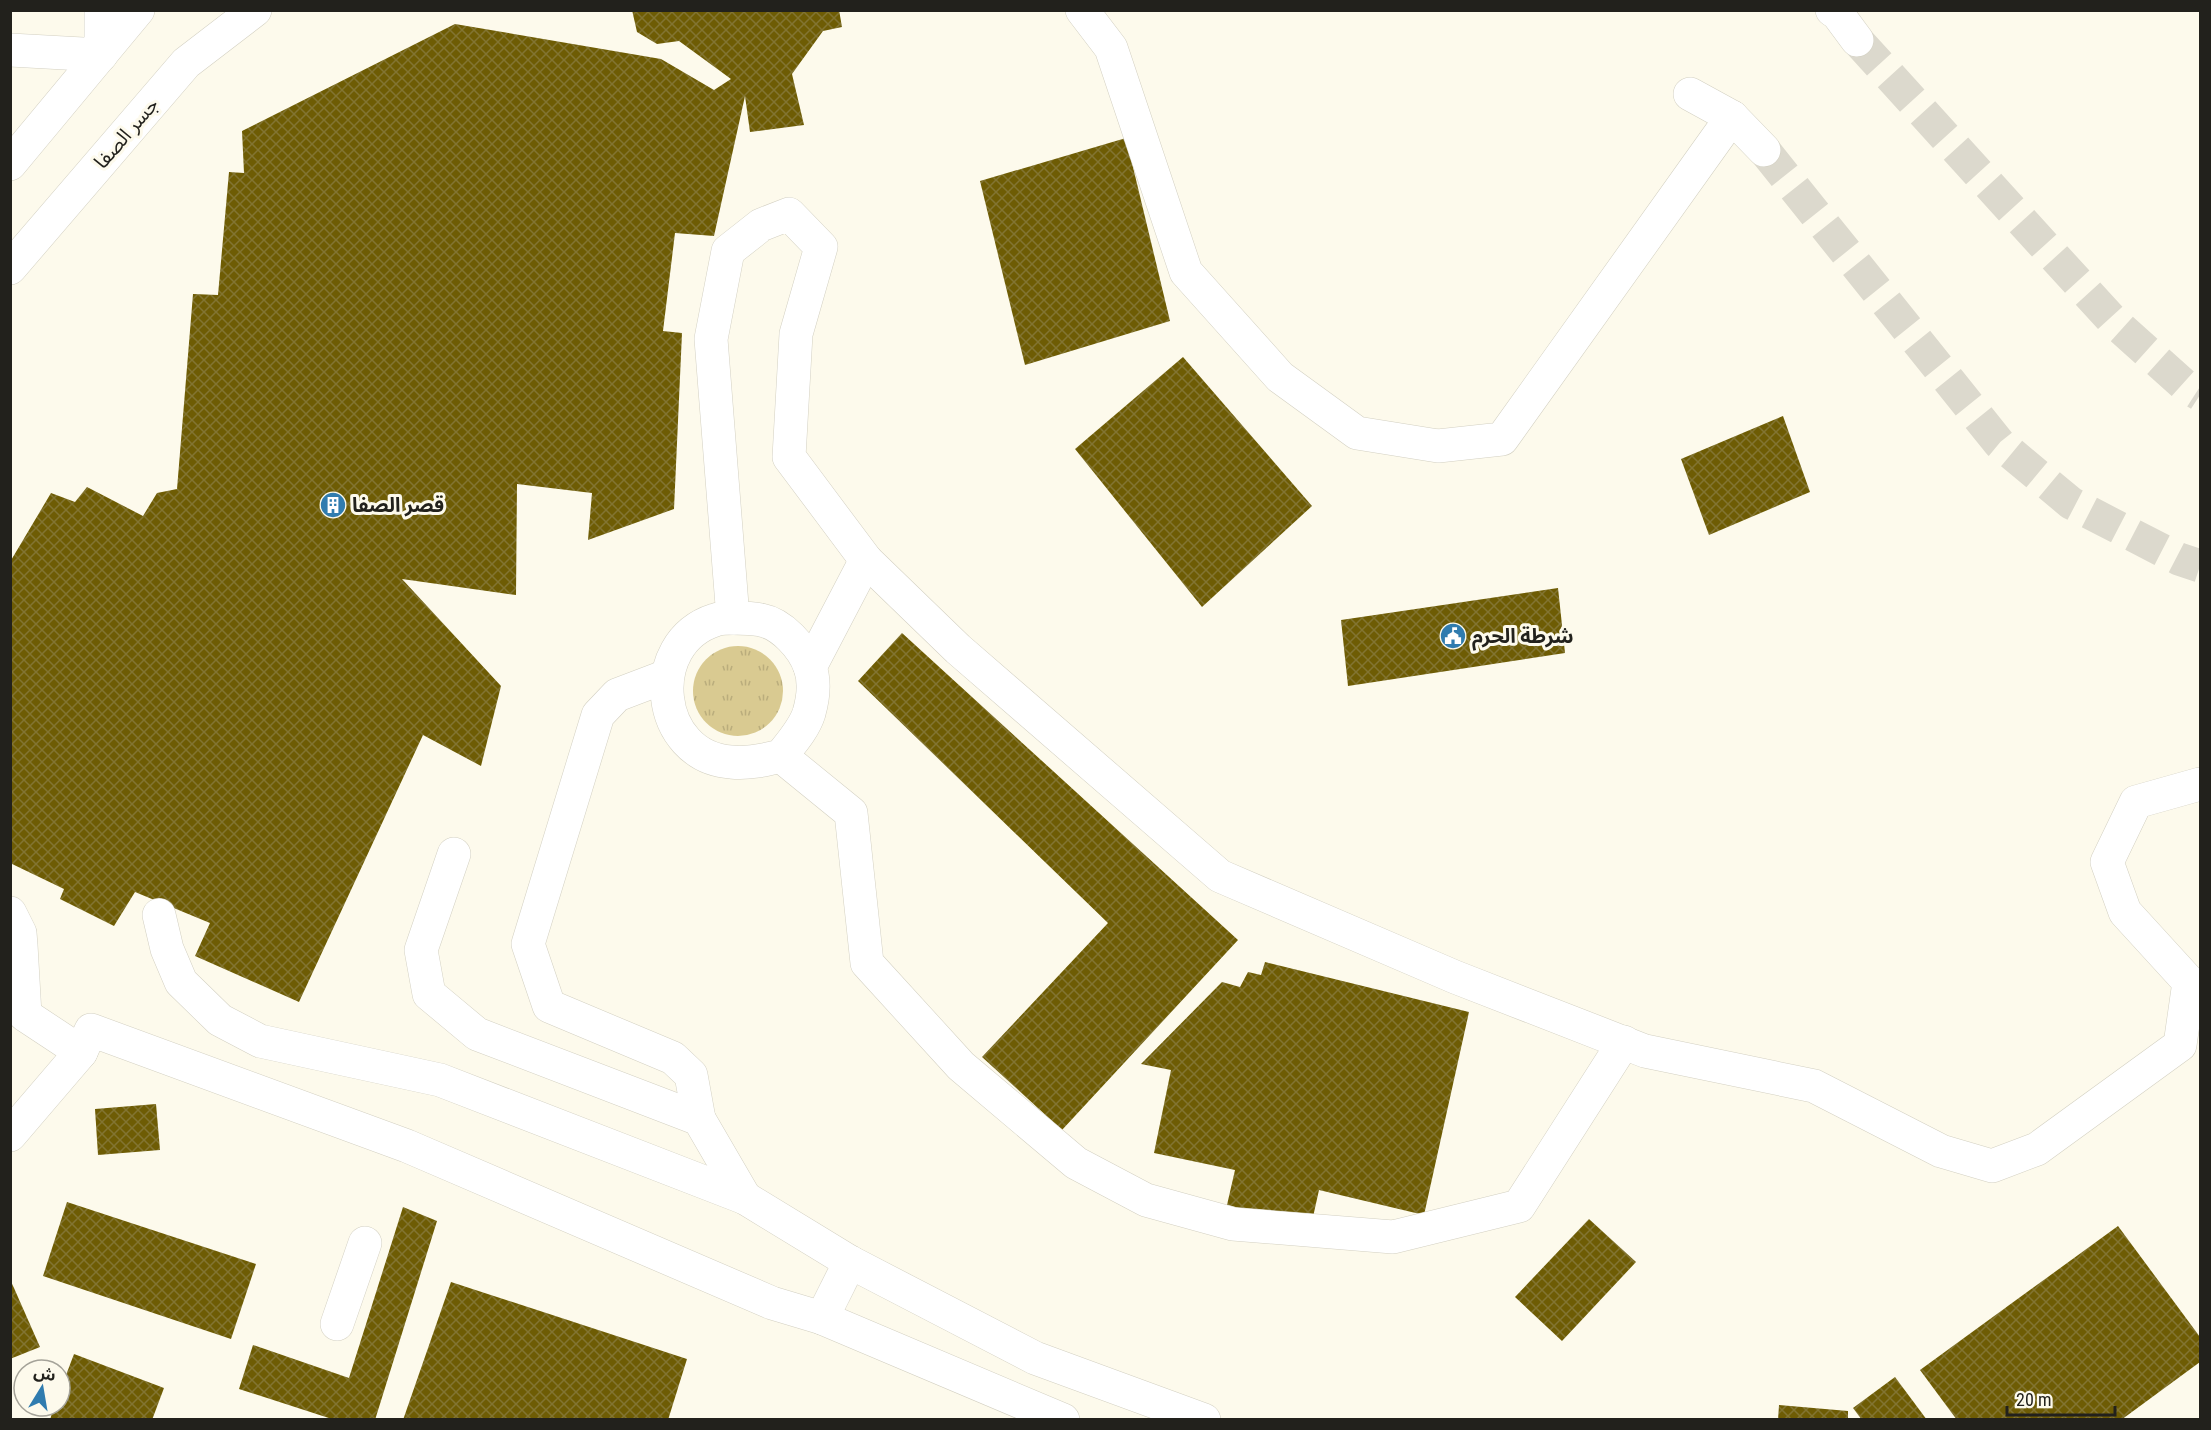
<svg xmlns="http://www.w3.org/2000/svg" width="2211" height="1430" font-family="'Roboto Condensed','Noto Sans Arabic',sans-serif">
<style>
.grass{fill:url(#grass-tufts)}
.building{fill:url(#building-cross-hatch)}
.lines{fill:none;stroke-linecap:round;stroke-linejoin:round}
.major-tunnel{stroke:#dcd9cd;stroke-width:33;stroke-dasharray:33 16;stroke-linecap:butt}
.minor-casing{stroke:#d3d0c2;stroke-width:34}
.minor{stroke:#fff;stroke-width:33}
.labels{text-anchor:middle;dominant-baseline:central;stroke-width:6;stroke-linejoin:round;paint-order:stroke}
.street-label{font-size:20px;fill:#22211c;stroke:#fdfaec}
.poi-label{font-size:20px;font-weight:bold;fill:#22211c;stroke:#fdfaec;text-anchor:start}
</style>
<defs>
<pattern id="grass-tufts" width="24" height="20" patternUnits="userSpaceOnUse" patternTransform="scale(1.5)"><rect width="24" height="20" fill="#d9ca91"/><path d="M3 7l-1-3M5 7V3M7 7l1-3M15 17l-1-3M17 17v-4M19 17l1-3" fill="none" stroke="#baad7c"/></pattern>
<pattern id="building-cross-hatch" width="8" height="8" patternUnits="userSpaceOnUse" patternTransform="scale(1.5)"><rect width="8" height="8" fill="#6e5c04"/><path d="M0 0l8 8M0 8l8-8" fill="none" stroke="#827432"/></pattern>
</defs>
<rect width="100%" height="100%" fill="#fdfaec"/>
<!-- grass -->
<circle class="grass" cx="738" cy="691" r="45"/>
<!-- building -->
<g class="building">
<path d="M632 10H839L842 27 823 31 792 74 804 125 750 132 745 96 714 236 675 233 663 331 682 333 674 509 588 540 592 493 517 484 516 595 402 579 501 686 481 766 423 735 299 1002 195 956 210 923 135 892 114 926 60 899 64 889 10 863V562L51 493 75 502 87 487 143 516 157 493 177 489 193 294 218 295 229 172 244 173 242 131 455 24 661 59 714 90 731 79 679 41 657 44 637 32Z"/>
<path d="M1126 138 1170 321 1025 365 980 181Z"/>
<path d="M1183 357 1312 506 1202 607 1075 449Z"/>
<path d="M1783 416 1810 492 1709 535 1681 459Z"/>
<path d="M1558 588 1565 653 1348 686 1341 620Z"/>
<path d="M902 633 1238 940 1062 1130 982 1057 1108 923 858 681Z"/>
<path d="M1265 962 1469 1012 1424 1215 1319 1190 1311 1226 1227 1205 1235 1170 1154 1153 1171 1070 1141 1064 1222 982 1240 987 1248 972 1261 975Z"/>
<path d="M156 1104 160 1150 98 1155 95 1109Z"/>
<path d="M67 1202 256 1264 231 1339 43 1276Z"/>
<path d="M403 1207 437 1221 375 1420H335L239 1389 253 1345 349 1378Z"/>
<path d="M1589 1219 1636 1262 1562 1341 1515 1297Z"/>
<path d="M2118 1226 2200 1337V1362L2121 1420H1957L1920 1370Z"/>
<path d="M10 1279 40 1347 10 1359Z"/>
<path d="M451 1282 687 1359 668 1420H403Z"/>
<path d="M74 1354 164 1388 152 1420H50L54 1406H60V1391Z"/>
<path d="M1895 1377 1927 1420H1862L1853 1408Z"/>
<path d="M1779 1405 1848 1411V1420H1778Z"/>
</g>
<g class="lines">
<!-- major-tunnel -->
<g class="major-tunnel">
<path d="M1857 40 2113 321 2183 384 2200 395"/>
<path d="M1764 150 1999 443 2071 503 2179 559 2200 566"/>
</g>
<!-- minor casing -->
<g class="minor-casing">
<g id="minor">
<path d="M1082 10 1111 48 1186 272 1280 377 1357 433 1438 446 1502 439 1732 117"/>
<path d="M1832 10 1837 13 1857 40"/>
<path d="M10 50 101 55V10"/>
<path d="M1690 94 1732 117 1764 150"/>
<path d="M10 164 138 10"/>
<path d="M10 268 186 63 255 10"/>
<path d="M733 618 711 339 728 251 761 225 789 214 821 247 796 334 789 457 866 560 958 649 1220 876 1455 977 1645 1051 1814 1086 1941 1151 1992 1166 2037 1149 2180 1045 2189 982 2125 912 2107 862 2136 802 2200 784"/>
<path d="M733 618C742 618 752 618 761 620 782 624 803 647 810 667 815 681 813 699 809 713 804 729 791 743 781 756 765 760 748 764 731 762 655 757 643 643 715 620 720 618 727 618 733 618Z"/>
<path d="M810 667 866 560"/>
<path d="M667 676 617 695 598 715 528 944 549 1006 673 1058 691 1075 699 1119"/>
<path d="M781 756 851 813 867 963 961 1066 1076 1163 1146 1200 1233 1224 1393 1237 1519 1206 1624 1042"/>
<path d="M454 854 421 950 429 994 477 1034 699 1119 745 1198"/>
<path d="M10 913 20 933 21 945 25 1015 81 1052"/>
<path d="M159 915 167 949 181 982 220 1020 260 1041 440 1080 745 1198 850 1262 1035 1358 1204 1420"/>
<path d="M10 1135 81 1052 91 1030 407 1146 772 1303 822 1318 1063 1420"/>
<path d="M822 1318 850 1262"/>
<path d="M337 1324 365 1243"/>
</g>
</g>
<!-- minor -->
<use href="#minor" class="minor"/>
</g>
<!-- icons -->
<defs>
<g id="building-disc" transform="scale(1.35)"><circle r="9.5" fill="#307caf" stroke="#fdfaec"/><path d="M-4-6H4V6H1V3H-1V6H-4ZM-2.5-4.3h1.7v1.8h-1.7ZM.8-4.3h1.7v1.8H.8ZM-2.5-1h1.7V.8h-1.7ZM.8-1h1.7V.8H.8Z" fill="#fff"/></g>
<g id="civic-disc" transform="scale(1.35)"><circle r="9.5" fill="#307caf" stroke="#fdfaec"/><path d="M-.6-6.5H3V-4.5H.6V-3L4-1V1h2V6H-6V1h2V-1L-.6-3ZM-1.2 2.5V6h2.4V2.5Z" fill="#fff"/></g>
</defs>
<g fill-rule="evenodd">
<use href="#building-disc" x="333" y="505"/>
<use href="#civic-disc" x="1453" y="636"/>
</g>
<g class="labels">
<!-- street labels -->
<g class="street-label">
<text transform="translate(126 133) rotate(-49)">جسر الصفا</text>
</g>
<!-- poi labels -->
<g class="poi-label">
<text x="352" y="505">قصر الصفا</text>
<text x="1472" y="636">شرطة الحرم</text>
</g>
</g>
<!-- border -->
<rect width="2211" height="1430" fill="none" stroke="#22211c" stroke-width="24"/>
<!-- north arrow -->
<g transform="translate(42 1388) rotate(11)"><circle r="28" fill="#fdfaec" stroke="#a5a399" stroke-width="1.5"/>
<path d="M0-4.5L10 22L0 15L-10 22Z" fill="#307caf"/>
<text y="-9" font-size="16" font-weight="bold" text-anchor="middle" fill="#22211c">ش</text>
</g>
<!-- scale -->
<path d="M2007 1406v9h108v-9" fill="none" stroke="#22211c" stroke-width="3"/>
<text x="2016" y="1406" font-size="18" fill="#22211c" stroke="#fdfaec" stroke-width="4.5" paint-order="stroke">20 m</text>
</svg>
